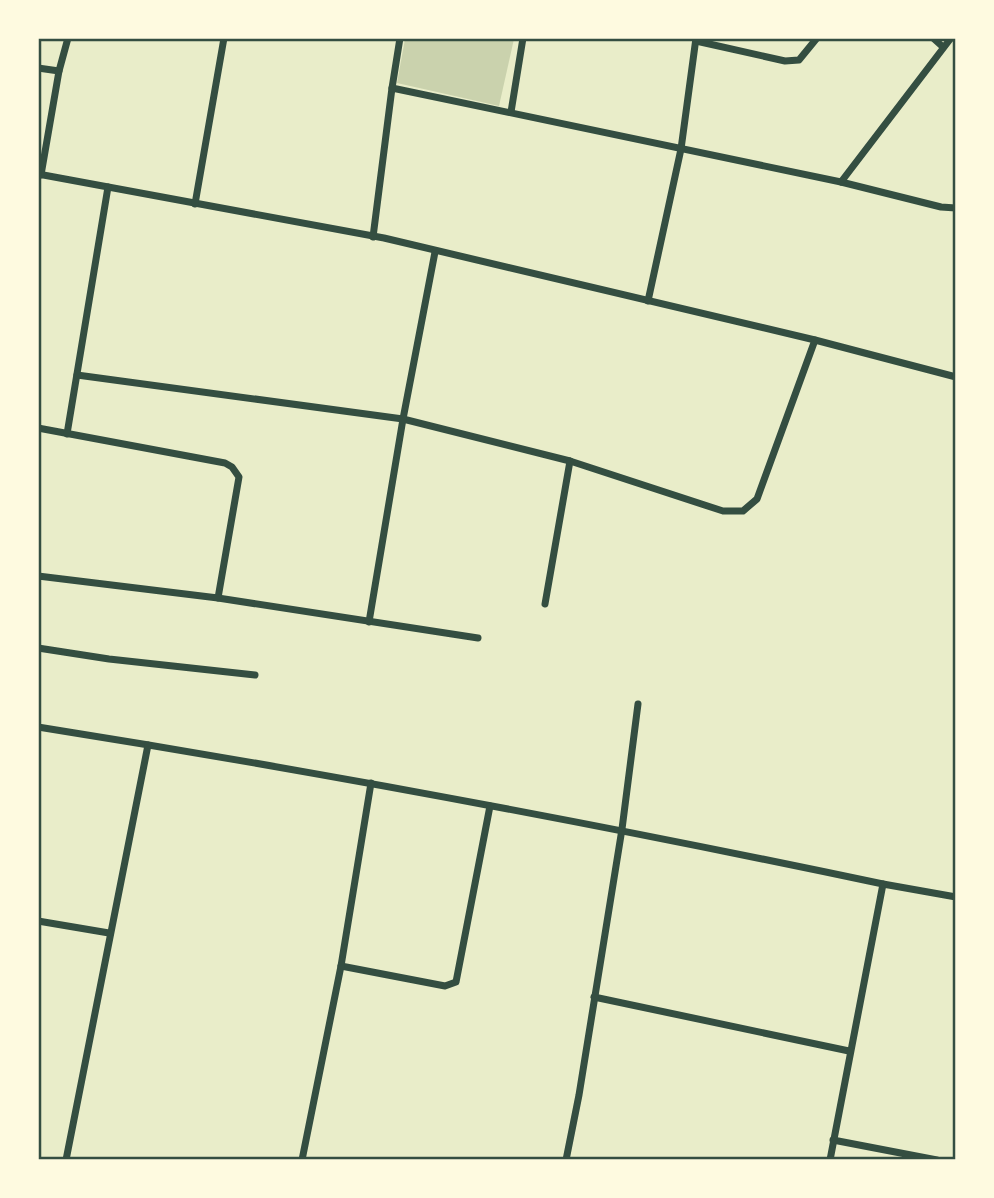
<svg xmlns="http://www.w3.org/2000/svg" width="994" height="1198" font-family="'Asap Condensed',sans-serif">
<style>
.green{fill:#cad2ad}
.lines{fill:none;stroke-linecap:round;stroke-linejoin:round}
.minor{stroke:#344e41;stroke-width:7}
.neatline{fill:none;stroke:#344e41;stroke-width:2.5}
</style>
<rect width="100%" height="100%" fill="#e9edc9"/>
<!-- green -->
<path class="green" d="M405 39H514L499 106 397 83Z"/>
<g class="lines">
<!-- minor -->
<g class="minor">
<path d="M933 38 943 47"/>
<path d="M696 41 785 61 799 60 817 38"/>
<path d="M38 68 59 71"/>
<path d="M392 88 841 182 941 207 956 208"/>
<path d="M511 112 523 38"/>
<path d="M38 174 384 238 815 340 956 377"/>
<path d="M41 175 59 71 68 38"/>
<path d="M841 182 951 38"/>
<path d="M195 204 224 38"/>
<path d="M373 237 392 88 400 38"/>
<path d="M648 301 681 149 696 38"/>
<path d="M77 375 403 419 570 461 723 511H743L757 499 815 340"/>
<path d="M38 428 225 463 232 467 239 477 218 598"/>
<path d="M67 434 108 187"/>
<path d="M38 576 218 598 478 638"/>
<path d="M545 604 570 461"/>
<path d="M369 622 403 419 435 252"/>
<path d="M38 648 109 659 255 675"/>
<path d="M38 727C321 772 603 825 883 884"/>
<path d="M38 921 109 933"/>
<path d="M341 966 445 986 456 982 490 806"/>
<path d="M594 997 849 1051"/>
<path d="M833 1140 937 1160"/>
<path d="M66 1160 148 745"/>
<path d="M302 1160 341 966 371 783"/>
<path d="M566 1160 579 1095 622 829 638 704"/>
<path d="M830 1160 883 884 956 897"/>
</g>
</g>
<!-- border -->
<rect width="994" height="1198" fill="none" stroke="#fefae0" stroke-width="80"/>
<rect x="40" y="40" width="914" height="1118" class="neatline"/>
</svg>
